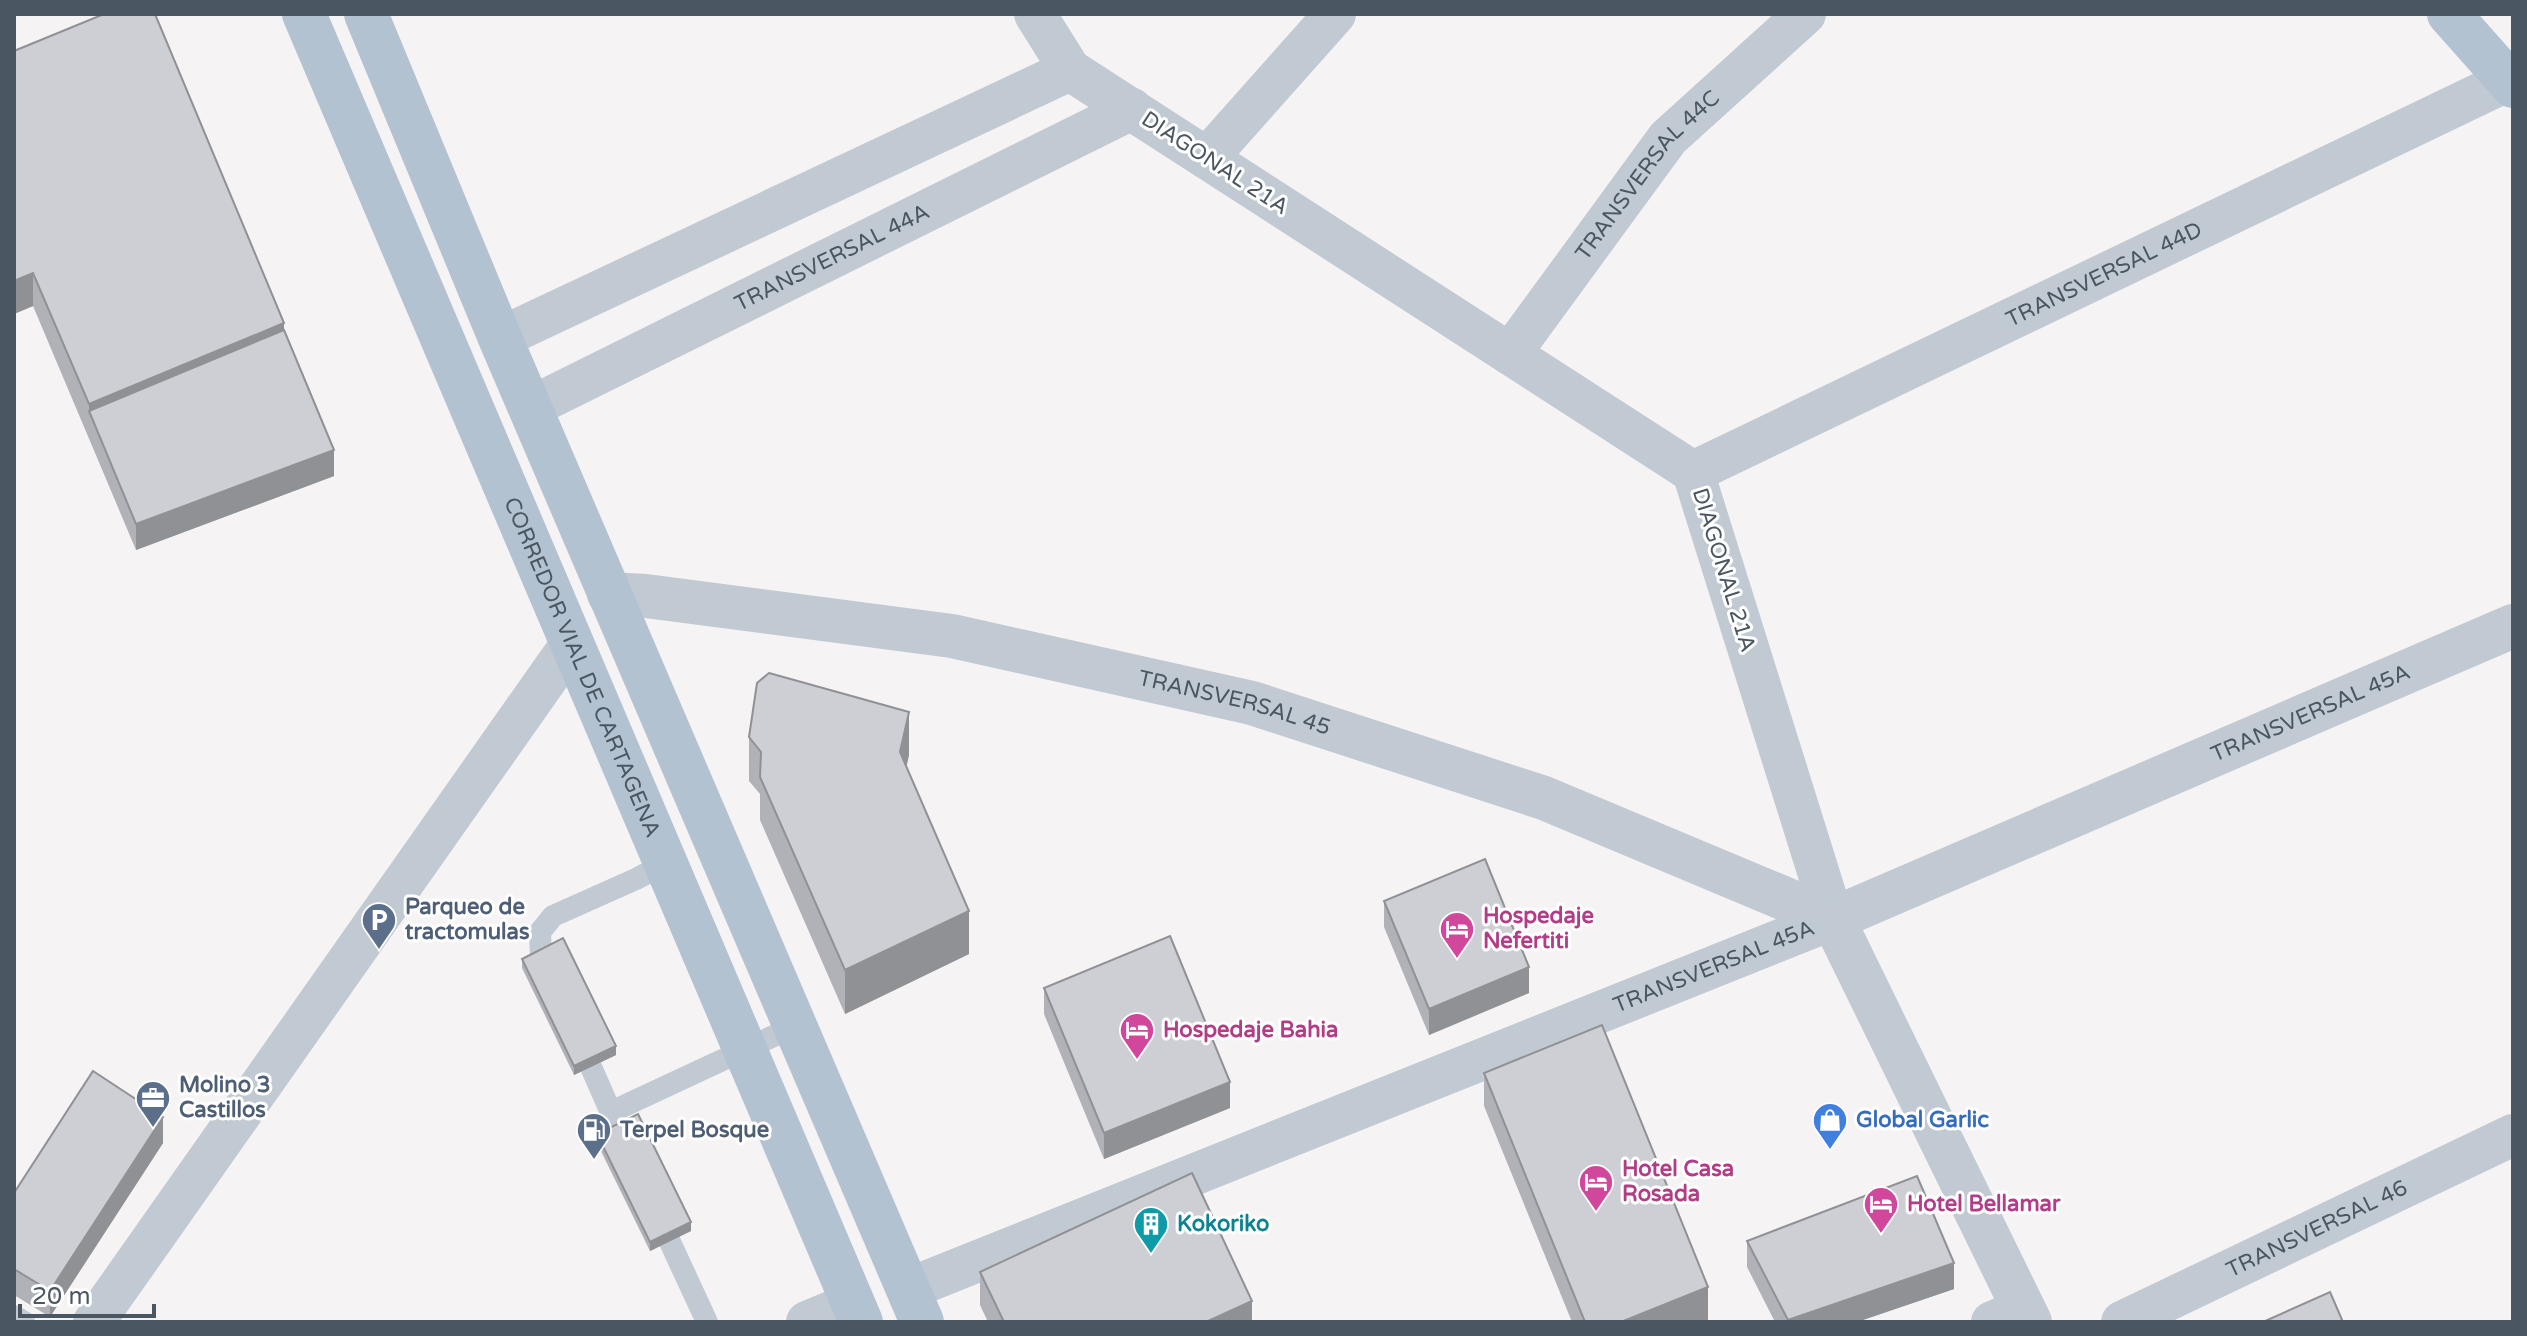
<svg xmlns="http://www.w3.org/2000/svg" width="2527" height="1336" font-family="'Varela Round',sans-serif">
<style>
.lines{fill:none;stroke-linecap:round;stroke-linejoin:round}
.service{stroke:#c1cad2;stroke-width:22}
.minor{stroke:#c1cad2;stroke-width:42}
.tertiary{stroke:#c1cad2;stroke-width:44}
.primary{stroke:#b3c2d1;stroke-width:44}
.wall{fill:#b0b2b7}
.shaded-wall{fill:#909195}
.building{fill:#cdcfd5;stroke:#909195;stroke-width:2}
.labels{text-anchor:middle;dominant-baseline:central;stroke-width:6;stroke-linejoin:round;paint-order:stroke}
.street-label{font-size:22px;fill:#4a5661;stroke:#fff}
.service-label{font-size:22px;font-weight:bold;fill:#4e5e75;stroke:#fff;text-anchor:start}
.hotel-label{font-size:22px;font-weight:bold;fill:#b23c85;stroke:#fff;text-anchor:start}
.shop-label{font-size:22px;font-weight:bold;fill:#366cbe;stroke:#fff;text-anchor:start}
.culture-label{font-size:22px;font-weight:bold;fill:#0d838f;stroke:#fff;text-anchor:start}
</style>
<rect width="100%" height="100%" fill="#f5f3f3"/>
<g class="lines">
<!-- service -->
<g class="service">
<path d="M541 958 540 932 553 916 636 879 666 863"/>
<path d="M591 1067 616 1124"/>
<path d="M611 1112 793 1027"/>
<path d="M670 1242 707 1322"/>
<path d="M14 1316 24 1322"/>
</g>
<!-- minor -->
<g class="minor">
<path d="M1207 158 1335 14"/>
<path d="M500 338 1070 70"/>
<path id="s1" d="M1510 354 1668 138 1805 14"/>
<path id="s2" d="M531 407 1132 109"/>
<path id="s3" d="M1693 472 2513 78"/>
<path id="s4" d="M908 1289 1833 919 1693 472 1070 70 1035 14"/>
<path d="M94 1322 572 643"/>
<path d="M807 1322 853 1303"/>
<path d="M1992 1322 2023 1309"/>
<path id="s5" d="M2122 1322 2513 1135"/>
</g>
<!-- tertiary -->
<g class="tertiary">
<path id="s6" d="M609 594 646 596 952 636 1252 703 1544 798 1833 919"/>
<path id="s7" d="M1833 919 2513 626"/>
<path d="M1833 919 2030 1322"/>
</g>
<!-- primary -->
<g class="primary">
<path id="s8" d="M304 14 861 1322"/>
<path d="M366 14 500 338 922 1322"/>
<path d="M2449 14 2513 86"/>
</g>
</g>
<!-- wall -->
<g class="wall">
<path d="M14 51 284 330 334 476 136 550 33 306 14 314Z"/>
<path d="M749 737 909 755 906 767 969 954 845 1014 760 820V794L749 781Z"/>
<path d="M1384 901 1529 993 1429 1035 1384 927Z"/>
<path d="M522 959 616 1055 574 1075 522 968Z"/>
<path d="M1044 988 1230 1108 1104 1159 1044 1014Z"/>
<path d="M1484 1073 1708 1320 1702 1322H1572L1484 1106Z"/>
<path d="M597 1134 691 1231 650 1251 597 1143Z"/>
<path d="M163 1143 50 1317 14 1295V1193Z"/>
<path d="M1747 1241 1954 1289 1857 1322H1775L1747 1267Z"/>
<path d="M980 1272 1252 1322H988L980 1305Z"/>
</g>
<!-- shaded-wall -->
<g class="shaded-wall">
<path d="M33 273V306L14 314V281Z"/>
<path d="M284 323V356L89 411V404Z"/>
<path d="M334 450V476L136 550V524Z"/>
<path d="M909 712V755L900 796V752Z"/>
<path d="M969 911V954L845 1014V970Z"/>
<path d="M1529 967V993L1429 1035V1009Z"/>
<path d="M616 1046V1055L574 1075V1066Z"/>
<path d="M1230 1082V1108L1104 1159V1133Z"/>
<path d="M163 1117V1143L50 1317V1291Z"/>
<path d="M691 1222V1231L650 1251V1242Z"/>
<path d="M1954 1263V1289L1857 1322H1788V1320Z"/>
<path d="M1708 1287V1320L1702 1322H1621Z"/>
<path d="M1252 1301V1322H1206Z"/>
</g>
<!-- building -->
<g class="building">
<path d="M104 14H155L284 323 89 404 33 273 14 281V51Z"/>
<path d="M284 330 334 450 136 524 89 411Z"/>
<path d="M769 673 909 712 900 752 969 911 845 970 760 777 761 752 749 737 757 683Z"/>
<path d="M1485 859 1529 967 1429 1009 1384 901Z"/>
<path d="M1170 936 1230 1082 1104 1133 1044 988Z"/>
<path d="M563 938 616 1046 574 1066 522 959Z"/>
<path d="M1602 1025 1708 1287 1621 1322H1585L1484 1073Z"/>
<path d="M93 1071 163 1117 50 1291 14 1269V1193Z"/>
<path d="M638 1114 691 1222 650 1242 597 1134Z"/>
<path d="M1192 1173 1252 1301 1206 1322H1004L980 1272Z"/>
<path d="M1917 1176 1954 1263 1788 1320 1747 1241Z"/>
<path d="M2330 1292 2343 1322H2263Z"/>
</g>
<!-- icons -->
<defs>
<g id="parking-pin" transform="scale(1.8)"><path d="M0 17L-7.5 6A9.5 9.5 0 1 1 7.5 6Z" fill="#5c6f8a" stroke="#fff"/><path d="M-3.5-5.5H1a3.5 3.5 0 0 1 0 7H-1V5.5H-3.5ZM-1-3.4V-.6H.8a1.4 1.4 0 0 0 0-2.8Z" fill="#fff"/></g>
<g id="hotel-pin" transform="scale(1.8)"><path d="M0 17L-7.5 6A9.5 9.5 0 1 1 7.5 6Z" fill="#d1479c" stroke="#fff"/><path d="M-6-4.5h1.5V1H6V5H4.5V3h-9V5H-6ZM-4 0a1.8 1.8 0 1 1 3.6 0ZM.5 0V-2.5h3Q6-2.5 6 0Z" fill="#fff"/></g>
<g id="office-pin" transform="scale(1.8)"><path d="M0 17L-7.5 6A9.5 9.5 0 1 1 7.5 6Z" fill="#5c6f8a" stroke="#fff"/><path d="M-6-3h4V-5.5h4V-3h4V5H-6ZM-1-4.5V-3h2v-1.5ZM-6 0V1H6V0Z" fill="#fff"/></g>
<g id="shop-pin" transform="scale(1.8)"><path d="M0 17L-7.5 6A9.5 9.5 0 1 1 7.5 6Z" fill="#3f7fe0" stroke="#fff"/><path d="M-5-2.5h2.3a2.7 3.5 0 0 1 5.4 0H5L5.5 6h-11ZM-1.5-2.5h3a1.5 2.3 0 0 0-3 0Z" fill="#fff"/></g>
<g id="fuel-pin" transform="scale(1.8)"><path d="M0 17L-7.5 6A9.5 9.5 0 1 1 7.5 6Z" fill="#5c6f8a" stroke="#fff"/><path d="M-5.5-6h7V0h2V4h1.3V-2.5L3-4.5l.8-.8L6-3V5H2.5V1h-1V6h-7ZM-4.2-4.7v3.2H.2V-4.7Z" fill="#fff"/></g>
<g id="building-pin" transform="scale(1.8)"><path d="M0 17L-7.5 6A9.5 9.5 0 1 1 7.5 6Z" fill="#0f9aa8" stroke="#fff"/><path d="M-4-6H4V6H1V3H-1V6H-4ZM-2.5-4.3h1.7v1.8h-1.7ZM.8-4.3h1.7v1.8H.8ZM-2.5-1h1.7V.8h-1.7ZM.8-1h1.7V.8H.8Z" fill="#fff"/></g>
</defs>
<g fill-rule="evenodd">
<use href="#parking-pin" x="379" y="920"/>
<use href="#hotel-pin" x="1457" y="929"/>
<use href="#hotel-pin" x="1137" y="1030"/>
<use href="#office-pin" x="153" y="1098"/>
<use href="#shop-pin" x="1830" y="1120"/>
<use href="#fuel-pin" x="594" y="1130"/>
<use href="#hotel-pin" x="1596" y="1182"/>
<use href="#hotel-pin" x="1881" y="1204"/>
<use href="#building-pin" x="1151" y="1224"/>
</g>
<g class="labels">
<!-- street labels -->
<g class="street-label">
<text transform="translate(1215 163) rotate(33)">DIAGONAL 21A</text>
<text stroke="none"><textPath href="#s1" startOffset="226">TRANSVERSAL 44C</textPath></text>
<text stroke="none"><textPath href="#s2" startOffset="336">TRANSVERSAL 44A</textPath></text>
<text stroke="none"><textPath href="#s3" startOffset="456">TRANSVERSAL 44D</textPath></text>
<text transform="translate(1724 570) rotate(73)">DIAGONAL 21A</text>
<text stroke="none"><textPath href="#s8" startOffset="710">CORREDOR VIAL DE CARTAGENA</textPath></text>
<text stroke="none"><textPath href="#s6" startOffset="636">TRANSVERSAL 45</textPath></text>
<text stroke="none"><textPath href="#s7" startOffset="520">TRANSVERSAL 45A</textPath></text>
<text stroke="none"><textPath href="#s4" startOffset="868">TRANSVERSAL 45A</textPath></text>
<text stroke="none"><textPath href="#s5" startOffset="216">TRANSVERSAL 46</textPath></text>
</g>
<!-- service labels -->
<g class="service-label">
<text x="405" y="907">Parqueo de<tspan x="405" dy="25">tractomulas</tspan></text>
<text x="179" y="1085">Molino 3<tspan x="179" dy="25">Castillos</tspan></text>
<text x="620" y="1130">Terpel Bosque</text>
</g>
<!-- hotel labels -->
<g class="hotel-label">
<text x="1483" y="916">Hospedaje<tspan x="1483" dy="25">Nefertiti</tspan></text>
<text x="1163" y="1030">Hospedaje Bahia</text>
<text x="1622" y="1169">Hotel Casa<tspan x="1622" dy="25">Rosada</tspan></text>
<text x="1907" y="1204">Hotel Bellamar</text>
</g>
<!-- shop labels -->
<g class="shop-label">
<text x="1856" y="1120">Global Garlic</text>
</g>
<!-- culture labels -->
<g class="culture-label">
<text x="1177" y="1224">Kokoriko</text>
</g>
</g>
<!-- border -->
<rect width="2527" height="1336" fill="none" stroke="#4a5661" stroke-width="32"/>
<!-- scale -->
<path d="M20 1304v12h134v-12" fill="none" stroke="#4a5661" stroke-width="4"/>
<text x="32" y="1304" font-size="24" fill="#4a5661" stroke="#ffffff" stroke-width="6" paint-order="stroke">20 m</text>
</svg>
